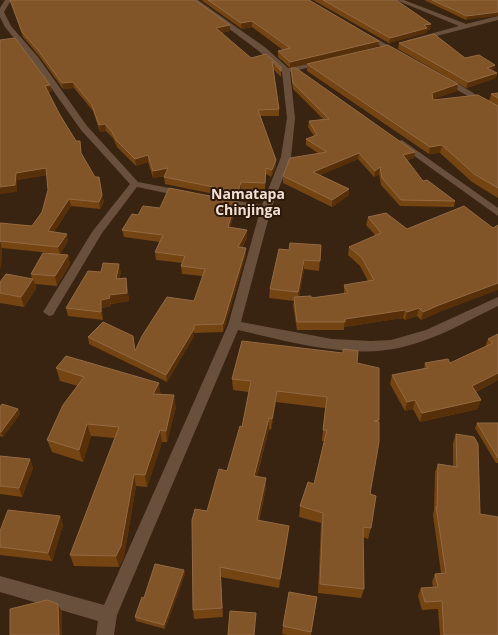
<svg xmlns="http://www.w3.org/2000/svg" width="498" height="635" font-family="'Open Sans',sans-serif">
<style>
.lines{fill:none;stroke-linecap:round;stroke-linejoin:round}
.street{fill:#69503d;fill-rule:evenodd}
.wall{fill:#744413}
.shaded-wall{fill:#573009}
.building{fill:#825528;stroke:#936a43}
.labels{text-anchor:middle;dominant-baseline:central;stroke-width:4;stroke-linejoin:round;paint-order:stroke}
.quarter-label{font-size:14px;font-weight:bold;fill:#f0e0d6;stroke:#2e1908}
</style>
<rect width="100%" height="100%" fill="#392311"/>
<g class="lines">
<!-- street -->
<g class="street">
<path d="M5 0H11L4 12 11 26 38 57 87 126 138 182 185 191 190 194 185 197 137 187 102 233 53 315 49 316 43 312 92 232 130 184 81 130 32 61 5 27 0 17V8Z"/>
<path d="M191 0H198L266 48 288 68 323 61 327 63 290 72 295 118 291 157 271 209 241 322 332 339 371 341 391 340 426 330 498 297V306C467 321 437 339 403 347 352 360 288 341 238 330L117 615 114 635H96L98 621 0 592V576L104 605 228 325 260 211 220 204 215 201 220 198 262 205 281 157 287 118 282 72 260 52Z"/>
<path d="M396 0H404L466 24 498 16V20L410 43 407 41 408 40 459 26Z"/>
<path d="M364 34H368L402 53 395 55 364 36Z"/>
<path d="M441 77H447L498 108V113L441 81Z"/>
<path d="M402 140 498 208V216L399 145V141Z"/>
</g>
</g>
<!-- wall -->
<g class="wall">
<path d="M10 0 230 31 221 33 251 58 266 54 281 71V77L273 69 279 109V116H260L276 166 271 177 266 174 265 190 241 189 238 199 165 184 164 177 165 176 153 178 148 162 136 166 117 147 113 138 106 131 100 132 93 111 74 88 63 89 39 56 23 37Z"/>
<path d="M201 0H309L379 41 378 46 290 68 278 57V51L283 50 252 27 242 29Z"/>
<path d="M313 0H396L430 30H427L426 33 389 43Z"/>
<path d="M424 0H498L466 20Z"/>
<path d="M0 40 52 91 48 92 60 115 82 154 104 202 100 209 71 206 54 232 68 241 60 254 68 255 70 264 57 286 35 284 36 289 24 307 0 303V282L32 279 31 274 50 253 2 248 1 268H0V223L32 226 42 212 48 190 47 175 17 180V192Z"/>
<path d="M399 43 495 65 494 70 493 71 497 73 496 78 466 88 398 49Z"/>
<path d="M307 64 457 91 433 99V100L489 101 491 94 498 93V198L472 182 440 153 429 154 307 71Z"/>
<path d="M291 68 414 158 407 160 423 181 455 201 454 207 400 206 381 185 379 174 374 177 358 159 320 175 349 189V195L332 207 283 183V176L318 153 306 145V139L314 136 308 127 309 121 323 119 293 89 291 74Z"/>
<path d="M160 208H236L230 227 247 238 242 248 246 255 223 332 194 333V336L167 382 89 344 88 337 135 351 194 301 203 276 182 274 181 266 183 263 156 260 155 252 160 242 124 237 122 230 138 215Z"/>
<path d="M386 213 437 313 421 320 417 316 405 320 403 318 344 327V330H297L293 305 294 301 269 298 270 289 289 250 321 245 319 271 304 269 299 297 311 298 344 294V285L368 281 360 266 348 255 349 247 376 236 366 225 368 217Z"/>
<path d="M101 272H121L119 279 126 278 129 301 111 304V306L102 308 103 320 68 316 66 308Z"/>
<path d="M498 334V380L476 392 478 409 420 422 413 409 405 411 390 384 392 375 424 368 425 363H450L485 347 488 339Z"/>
<path d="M357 363 379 420 370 494 371 528 368 539 363 537 364 589 361 598 318 593 321 523 299 517 300 506 314 484 324 441H322L325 408 276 402 271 430 269 429 257 476 266 488 259 521 289 526 288 536 279 588 221 577 223 617 194 619 193 610 207 511 227 471 242 427 249 392 233 390 232 379Z"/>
<path d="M56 368 160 394 176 407 167 442H162L147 487 136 486 124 557 119 567 74 566 70 555 115 438 91 436 83 462 52 452 47 440 78 386 60 381Z"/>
<path d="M0 407 18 409 20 414 3 437 0 436Z"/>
<path d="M477 423H498V463H496L475 428Z"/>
<path d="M456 434 480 514 498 635H440L438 609 422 610 418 596 421 588 433 587 432 582 435 574 441 573 433 515 434 510 435 472 438 464 453 466V443Z"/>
<path d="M0 456 30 459 33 468 22 497 0 494Z"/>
<path d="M60 516 63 525 52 561 0 555V531Z"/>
<path d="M184 570 185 574 165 629 136 621 135 617Z"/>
<path d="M317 597 311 635H287L282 634 283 626Z"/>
</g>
<!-- shaded-wall -->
<g class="shaded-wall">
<path d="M498 12V16L466 20 467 16Z"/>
<path d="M252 21V27L242 29 241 23Z"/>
<path d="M431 24 430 30H427L426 33 389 43 390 38 424 25Z"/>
<path d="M230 25V31L216 34V28Z"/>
<path d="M379 41 378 46 290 68V62Z"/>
<path d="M495 65 494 70 485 73 487 68Z"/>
<path d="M497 73 496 78 466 88 468 82Z"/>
<path d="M73 82 74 88 63 89 62 83Z"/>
<path d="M458 84 457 91 430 100 432 93Z"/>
<path d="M50 85 52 91 46 92 45 86Z"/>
<path d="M105 124 106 131 100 132 99 125Z"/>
<path d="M442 145 440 153 429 154 430 147Z"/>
<path d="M415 152 414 158 402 161 403 155Z"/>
<path d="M359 153 358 159 313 178V172Z"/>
<path d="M148 155V162L136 166 135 159Z"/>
<path d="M276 160V166L271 177 272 170Z"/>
<path d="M380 167 379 174 374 177 375 171Z"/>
<path d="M46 168 47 175 17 180V192L0 194V187L16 173Z"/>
<path d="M168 168 169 175 153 178V171Z"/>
<path d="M241 182V189L238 199V192Z"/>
<path d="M349 189V195L332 207V200Z"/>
<path d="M102 195 104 202 100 209 99 202Z"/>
<path d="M69 199 71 206 50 239 48 231Z"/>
<path d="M236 201V208L228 234V227Z"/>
<path d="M247 230V238L238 255V247Z"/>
<path d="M67 234 68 241 60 255 58 247Z"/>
<path d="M0 241 2 248 1 268H0Z"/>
<path d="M246 248V255L223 332V324Z"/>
<path d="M68 255 70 264 57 286 55 276Z"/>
<path d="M304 260V269L298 302V292Z"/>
<path d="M119 264 121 272 117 287 116 279Z"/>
<path d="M126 278 129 301 111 304 109 295Z"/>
<path d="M33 279 36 289 24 307 21 297Z"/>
<path d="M498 283V290L437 313 421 320 423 312 439 305Z"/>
<path d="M110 298 111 306 102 308 103 320 101 312V300Z"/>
<path d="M419 308 417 316 405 320 407 312Z"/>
<path d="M405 310 403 318 344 327 345 319Z"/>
<path d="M194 325V336L167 382 166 375Z"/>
<path d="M498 373V380L469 395 472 386Z"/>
<path d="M159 383 161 395 153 394Z"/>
<path d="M277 391 276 402 271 430 272 419Z"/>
<path d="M174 395 176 407 167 442 166 431Z"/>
<path d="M415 400 413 409 405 411 407 402Z"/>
<path d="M481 400 478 409 420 422 422 413Z"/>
<path d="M18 409 20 414 3 437 1 432Z"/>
<path d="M269 418V429L254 486V476Z"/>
<path d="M87 424 91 436 83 462 79 450Z"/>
<path d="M160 430 162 442 147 487 145 475Z"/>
<path d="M30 459 33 468 22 497 19 488Z"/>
<path d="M134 474 136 486 124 557 119 567 116 556Z"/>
<path d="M266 478V488L256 530 257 520Z"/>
<path d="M60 516 63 525 52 561 48 553Z"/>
<path d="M289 526 288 536 279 588 280 579Z"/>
<path d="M184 570 185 574 165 629 164 625Z"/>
<path d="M58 604 62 612V635H59Z"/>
</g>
<!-- building -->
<g class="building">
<path d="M10 0H195L230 25 216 28 251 58 266 54 281 67V71L272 61 279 109 258 110 276 160 272 170 266 168 265 183 241 182 238 192 164 177 168 168 153 171 148 155 135 159 116 140 112 132 105 124 99 125 92 105 73 82 62 83 38 50 22 32Z"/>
<path d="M208 0H309L379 41 290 62 278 51 290 48 252 21 241 23Z"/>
<path d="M323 0H396L431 24 424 25 427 28 390 38Z"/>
<path d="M432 0H498V12L467 16Z"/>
<path d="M434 34 465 58 479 55 495 65 487 68 497 73 468 82 399 43Z"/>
<path d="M15 38 50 85 45 86 60 115 76 141H80L81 153 95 177H99L102 195 99 202 69 199 48 231 67 234 58 247 0 241V242V223L32 226 42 212 48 190 46 168 16 173 15 185 0 187V40Z"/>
<path d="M388 45 458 84 432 93 433 100 478 95 498 106V188L474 174 442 145 430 147 307 64Z"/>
<path d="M291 68H296L415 152 403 155 423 181 427 180 455 201 401 200 382 178 380 167 375 171 359 153 313 172 349 189 332 200 283 176 290 158 327 152 306 139 317 135 309 121 329 119 293 83Z"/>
<path d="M498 93V98L491 94Z"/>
<path d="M169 188 236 201 228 227 247 230 238 247 246 248 223 324 194 325V329L166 375 88 337 103 322 133 336 135 351 142 336 167 297 194 301 205 269 181 266 185 256 155 252 163 235 122 230 132 214 138 215 143 206 160 208Z"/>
<path d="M464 206 493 228 498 225V283L439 305 423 312 419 308 407 312 405 310 345 319V322H297L294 297 311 296V298L348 293 344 285 374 280 362 258 349 247 381 233 368 217 386 213 407 229Z"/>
<path d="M290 243 321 245 320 261 304 260 298 292 270 289 279 249 289 250Z"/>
<path d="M43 253 68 255 55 276 31 274Z"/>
<path d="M103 263 119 264 116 279 126 278 127 293 109 295 110 298 101 300V312L66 308 88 271 101 272Z"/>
<path d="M6 274 33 279 21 297 0 293V282Z"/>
<path d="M498 334V373L472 386 481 400 422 413 415 400 407 402 392 375 428 368 425 363 448 359 450 363 493 343 488 339Z"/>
<path d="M242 341 343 353V349L358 351 357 363 379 368V420L374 421 379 422V442L370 494 376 496 371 528 363 527 364 589 320 584 323 513 300 506 308 482 314 484 327 430H323L327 397 277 391 272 419 269 418 254 476 266 478 257 520 289 526 280 579 220 567 222 608 193 610 192 520 195 509 207 511 219 469 227 471 240 426 242 427 251 381 232 379Z"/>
<path d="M66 356 159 383 153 394 174 395 166 431 160 430 145 475 134 474 121 546 116 556 70 555 119 427 87 424 79 450 47 440 63 405 84 377 56 368Z"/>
<path d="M2 404 18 409 1 432H0V407Z"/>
<path d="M477 423H498V458Z"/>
<path d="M456 434 474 437 478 444 480 514 498 517V635H444L442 601 425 602 421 588 438 587 435 574 446 573 436 507H437L438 464 457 467Z"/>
<path d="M0 456 30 459 19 488 0 486Z"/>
<path d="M8 510 60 516 48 553 0 547V531Z"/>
<path d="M155 564 184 570 164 625 135 617 142 597 144 598Z"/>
<path d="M289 592 317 597 311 632 283 626Z"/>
<path d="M47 600 58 604 59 635H10V609Z"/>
<path d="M230 611 256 613 254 635H228Z"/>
</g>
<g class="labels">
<!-- quarter labels -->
<g class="quarter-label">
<text x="248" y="193">Namatapa<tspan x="248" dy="16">Chinjinga</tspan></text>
</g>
</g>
</svg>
